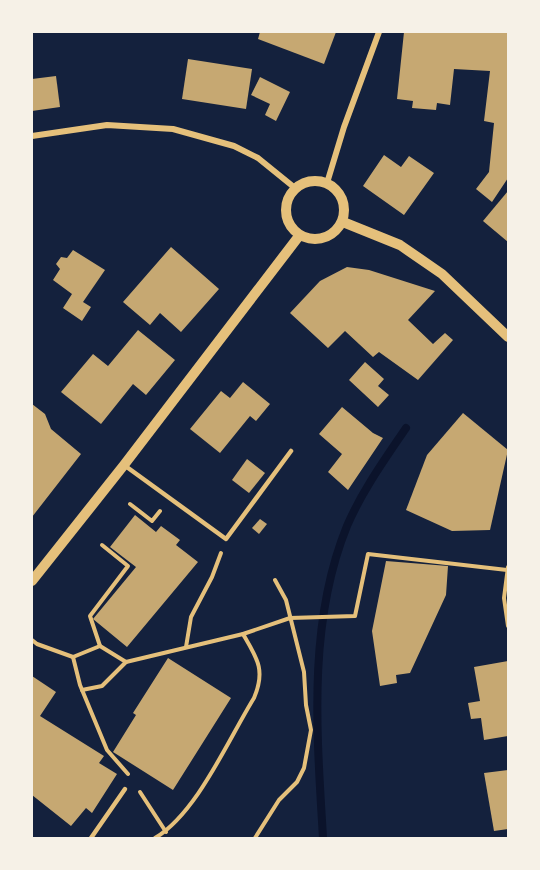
<svg xmlns="http://www.w3.org/2000/svg" width="540" height="870" font-family="Lato,sans-serif">
<style>
.lines{fill:none;stroke-linecap:round;stroke-linejoin:round}
.stream{stroke:#0b132b;stroke-width:8}
.building{fill:#c6a872}
.path{stroke:#e5c07b;stroke-width:4}
.service{stroke:#e5c07b;stroke-width:4.5}
.minor{stroke:#e5c07b;stroke-width:6}
.tertiary{stroke:#e5c07b;stroke-width:10}
</style>
<rect width="100%" height="100%" fill="#14213d"/>
<g class="lines">
<!-- stream -->
<path class="stream" d="M323 838C317 735 307 624 347 526 362 491 385 459 406 428"/>
</g>
<!-- building -->
<g class="building">
<path d="M260 32H336L324 64 258 39Z"/>
<path d="M404 32H508V178L492 202 476 189 489 172 494 123 484 121 490 71 454 69 450 105 437 103 436 110 412 108 413 101 397 99Z"/>
<path d="M188 59 252 69 246 109 182 99Z"/>
<path d="M56 76 60 107 32 111V79Z"/>
<path d="M260 77 290 92 276 121 265 115 270 104 251 95Z"/>
<path d="M384 155 401 167 409 156 434 173 404 215 363 186Z"/>
<path d="M508 191V242L483 221Z"/>
<path d="M171 247 219 289 181 332 160 313 150 325 123 302Z"/>
<path d="M73 250 105 270 83 302 91 307 82 321 63 308 72 294 53 280 60 269 56 264 61 257 67 258Z"/>
<path d="M347 267 369 270 435 291 408 320 433 344 445 333 453 340 418 380 379 352 373 357 345 331 328 348 290 313 320 281Z"/>
<path d="M138 330 175 360 146 395 133 384 101 424 61 392 93 354 108 366Z"/>
<path d="M365 362 384 379 378 386 389 395 378 407 349 380Z"/>
<path d="M243 382 270 404 256 421 250 416 220 453 190 429 221 391 230 398Z"/>
<path d="M32 404 45 414 51 429 81 454 32 517Z"/>
<path d="M342 407 373 433 383 438 348 490 328 472 342 454 319 434Z"/>
<path d="M463 413 508 450 490 530 452 531 406 510 427 455Z"/>
<path d="M247 459 265 473 249 493 232 480Z"/>
<path d="M135 515 156 532 161 526 180 540 176 545 198 562 127 647 93 619 136 567 110 547Z"/>
<path d="M260 519 267 524 259 534 252 528Z"/>
<path d="M386 561 448 566 446 595 410 673 396 675 397 683 380 686 372 631Z"/>
<path d="M168 658 231 698 173 790 113 752 136 715 133 713Z"/>
<path d="M508 661V736L484 740 481 718 471 719 468 703 480 701 474 667Z"/>
<path d="M32 676 56 692 40 716 104 756 99 763 117 774 92 813 86 808 71 826 32 795Z"/>
<path d="M508 770V829L494 831 484 773Z"/>
</g>
<g class="lines">
<!-- path -->
<g class="path">
<path d="M130 504 152 521 160 511"/>
<path d="M508 567 504 598 508 626"/>
<path d="M32 640 37 644 73 657 100 646 126 662 243 634 290 618 355 616 368 554 507 570"/>
<path d="M100 646 90 616 128 566 102 545"/>
<path d="M186 647 191 617 212 577 221 553"/>
<path d="M73 657 80 685 107 750 128 774"/>
<path d="M82 690 102 686 126 662"/>
<path d="M140 792 166 832"/>
<path d="M155 838C197 813 228 740 254 698 266 670 257 658 243 634"/>
<path d="M255 838 279 800 297 782 304 768 311 730 306 705 304 672 286 600 275 580"/>
</g>
<!-- service -->
<g class="service">
<path d="M124 465 226 539 291 451"/>
<path d="M91 838 125 789"/>
</g>
<!-- minor -->
<g class="minor">
<path d="M32 136 107 125 173 129 234 146 258 158 295 188"/>
<path d="M327 183 344 127 379 32"/>
</g>
<!-- tertiary -->
<g class="tertiary">
<circle cx="315" cy="210" r="29"/>
<path d="M343 222 400 245 442 274 508 337"/>
<path d="M32 581 124 465 299 236"/>
</g>
</g>
<!-- border -->
<rect width="540" height="870" fill="none" stroke="#f6f1e7" stroke-width="66"/>
</svg>
